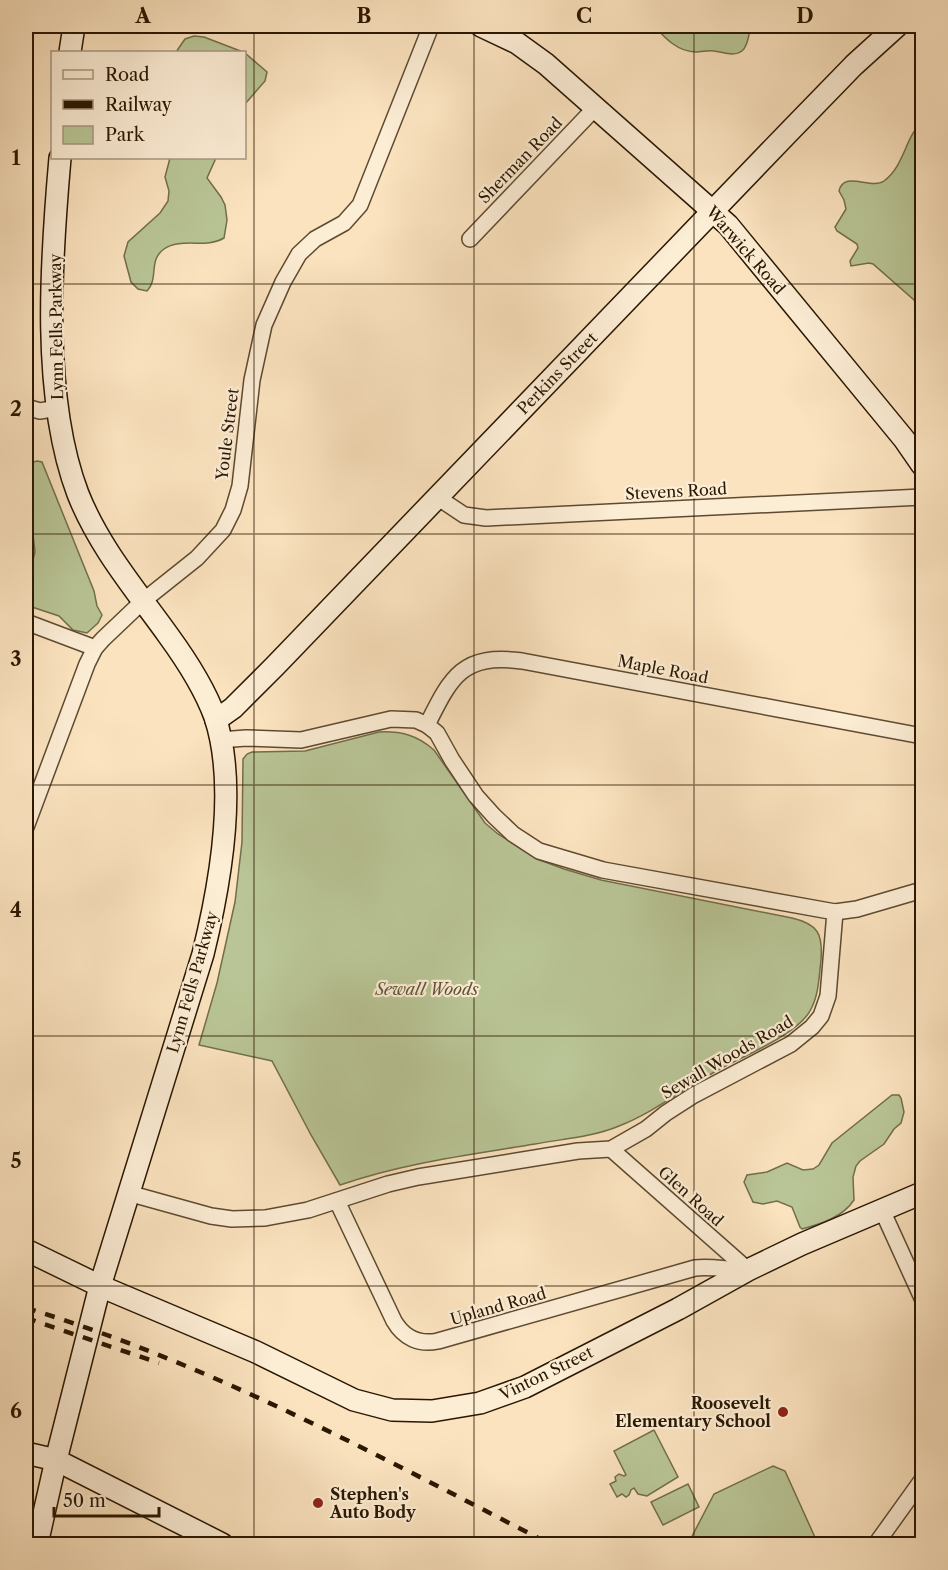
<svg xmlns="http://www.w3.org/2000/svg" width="948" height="1570" font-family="'Libre Caslon Text',serif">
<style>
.green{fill:#b9c596;stroke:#726e4b;stroke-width:1.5}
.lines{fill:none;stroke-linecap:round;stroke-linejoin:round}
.street-casing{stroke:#5e4a30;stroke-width:18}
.secondary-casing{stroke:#2a1700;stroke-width:24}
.street{stroke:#fcedd5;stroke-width:15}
.secondary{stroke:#fcedd5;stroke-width:21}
.rail{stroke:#2a1700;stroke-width:4.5;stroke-dasharray:10 10;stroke-linecap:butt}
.grid{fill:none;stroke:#2a1700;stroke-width:1.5;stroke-opacity:0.55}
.poi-dot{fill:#8f2418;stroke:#fcedd5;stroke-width:2}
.labels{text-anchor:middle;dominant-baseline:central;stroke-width:4.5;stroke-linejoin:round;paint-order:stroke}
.street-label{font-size:16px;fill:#2a1700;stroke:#fcedd5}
.park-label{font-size:16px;font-style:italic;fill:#5c5434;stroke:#fcedd5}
.poi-label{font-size:16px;font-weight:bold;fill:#2a1700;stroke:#fcedd5;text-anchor:end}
.neatline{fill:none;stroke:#2a1700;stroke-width:2}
.grid-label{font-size:20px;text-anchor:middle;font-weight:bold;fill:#2a1700}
</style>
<rect width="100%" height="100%" fill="#fbe3bf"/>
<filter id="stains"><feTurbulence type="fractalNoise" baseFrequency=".00333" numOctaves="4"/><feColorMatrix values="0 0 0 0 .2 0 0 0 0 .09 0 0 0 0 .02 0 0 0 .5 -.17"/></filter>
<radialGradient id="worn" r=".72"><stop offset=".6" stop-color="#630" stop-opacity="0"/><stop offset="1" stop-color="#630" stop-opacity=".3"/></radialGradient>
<!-- green -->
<g class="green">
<path d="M654 26H751C749 33 748 47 742 51 734 57 723 52 714 51 708 50 702 52 696 52 678 52 665 38 654 26Z"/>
<path d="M194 36 204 37 243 52H176L185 39Z"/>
<path d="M245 53 267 72 265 81 245 104Z"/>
<path d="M922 122V242L919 257 922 264V315L914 300 873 264 869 263 851 266 850 261 858 248 857 244 837 231 835 227 846 209 844 200 839 191C844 170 871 190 884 181 905 165 905 137 922 122Z"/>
<path d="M170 158H216L207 178 221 197 225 205 227 220 224 238C206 249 181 237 164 249 148 260 159 279 147 291L138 289 131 282 124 256 128 242 160 213 168 201 169 191 165 177Z"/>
<path d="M37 461 42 462 94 591 97 606 102 615 98 623 87 633 73 630 59 616 32 607 26 600V588L35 552 29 500 33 462Z"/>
<path d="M379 732C401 731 417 735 434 750L485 823 498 834 537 859 564 869 601 880 792 918C818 924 823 934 821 960 819 976 819 994 811 1009 800 1033 746 1055 722 1068 687 1086 655 1112 619 1126 593 1137 562 1139 535 1144 469 1155 403 1163 340 1185L311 1135 272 1061 199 1045 217 983 235 902 242 842 243 759 247 754 252 752 305 751Z"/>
<path d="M892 1095H899L901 1098 904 1112 901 1123 894 1129 884 1144 860 1161 856 1166 853 1177 854 1200C843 1217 821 1224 802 1229L800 1227 792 1207 777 1201 763 1204 753 1202 744 1182 747 1175 767 1172 787 1163 803 1170 813 1169 819 1165 832 1143Z"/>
<path d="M654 1430 678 1477 647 1496 638 1494 634 1488 631 1490 629 1495 626 1497 622 1494 617 1497 610 1484 616 1481 615 1477 619 1474 624 1476 626 1475 614 1451Z"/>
<path d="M773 1466 785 1471 818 1544H688L714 1494Z"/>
<path d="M688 1484 699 1507 663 1525 651 1502Z"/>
</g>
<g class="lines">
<!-- street casing -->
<g class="street-casing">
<g id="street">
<path d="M470 239 596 107"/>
<path d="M26 407 40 411 58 408"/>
<path d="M437 497 464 515 486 518 922 497"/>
<path d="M26 622 95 648"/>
<path d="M427 725C451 677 462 653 522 661L922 736"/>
<path d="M26 827 87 664 95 648 103 639 143 601 197 558 223 530 233 510 240 486 252 380 264 325 283 282 299 254 315 239 344 223 360 205 431 26"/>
<path d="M835 912 857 909 922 890"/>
<path d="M611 1149 748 1270"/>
<path d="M128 1193 211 1216 232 1219 265 1218 308 1210 388 1184 418 1177 578 1151 611 1149 646 1129 666 1113 694 1095 791 1044 812 1027 821 1016 828 996 835 912 603 870 539 851 513 834 494 816 476 796 452 760 437 733 427 725 416 720 391 719 301 740 246 738 220 740"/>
<path d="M337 1201 394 1321C404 1338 419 1345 438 1341L695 1268C712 1266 728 1270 745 1270"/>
<path d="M882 1210 922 1298"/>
<path d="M876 1544 922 1480"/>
</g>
</g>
<!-- secondary casing -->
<g class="secondary-casing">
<g id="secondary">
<path d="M481 26 517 43 546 64 728 225 904 439 922 465"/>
<path d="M70 52 74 26"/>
<path d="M216 720 233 708 275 666 786 135 854 65 897 26"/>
<path d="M26 1250 100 1286 256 1352 354 1400 392 1410 432 1411 480 1403 525 1387 678 1309 748 1270 802 1244 922 1193"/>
<path d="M26 1453 56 1460 222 1544"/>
<path d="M37 1544 56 1460 100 1286 203 954C220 885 238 787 215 717 204 687 187 661 168 635 135 589 99 547 78 494 41 397 51 260 60 158"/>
</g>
</g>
<!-- street -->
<use href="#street" class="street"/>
<!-- secondary -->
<use href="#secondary" class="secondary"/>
<!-- rail -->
<g class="rail">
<path d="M26 1308C211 1364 378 1456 550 1544"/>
<path d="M26 1318 159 1363"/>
</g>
</g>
<!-- grid -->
<path class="grid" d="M254 26V1544M474 26V1544M694 26V1544M26 284H922M26 534H922M26 785H922M26 1036H922M26 1286H922"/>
<!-- markers -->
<g class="poi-dot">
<circle cx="783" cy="1412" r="6"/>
<circle cx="318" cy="1503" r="6"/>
</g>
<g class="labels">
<!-- street labels -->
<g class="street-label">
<text transform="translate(520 160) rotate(-46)">Sherman Road</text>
<text transform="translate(746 250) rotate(49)">Warwick Road</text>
<text transform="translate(56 327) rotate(-91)">Lynn Fells Parkway</text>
<text transform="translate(557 373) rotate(-46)">Perkins Street</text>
<text transform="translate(227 434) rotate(-83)">Youle Street</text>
<text transform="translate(676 491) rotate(-3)">Stevens Road</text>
<text transform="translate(663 669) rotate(11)">Maple Road</text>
<text transform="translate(192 982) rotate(-74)">Lynn Fells Parkway</text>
<text transform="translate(727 1057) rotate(-30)">Sewall Woods Road</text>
<text transform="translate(691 1196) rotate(42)">Glen Road</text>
<text transform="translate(498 1306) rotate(-16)">Upland Road</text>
<text transform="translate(546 1373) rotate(-26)">Vinton Street</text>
</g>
<!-- park labels -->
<g class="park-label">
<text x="427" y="989">Sewall Woods</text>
</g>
<!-- poi labels -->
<g class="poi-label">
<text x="771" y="1403">Roosevelt<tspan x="771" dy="18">Elementary School</tspan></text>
<text x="330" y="1494" text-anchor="start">Stephen's<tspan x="330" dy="18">Auto Body</tspan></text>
</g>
</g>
<!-- margin -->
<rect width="948" height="1570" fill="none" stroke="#fbe3bf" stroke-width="66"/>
<!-- legend -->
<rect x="51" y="51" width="195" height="108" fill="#fcedd5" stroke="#a89780" stroke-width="1.5"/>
<rect x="63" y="70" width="30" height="9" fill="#fcedd5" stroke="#a89780" stroke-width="1.5"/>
<text x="105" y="81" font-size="18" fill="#2a1700">Road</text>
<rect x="63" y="100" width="30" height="9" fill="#2a1700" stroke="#a89780" stroke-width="1.5"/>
<text x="105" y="111" font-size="18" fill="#2a1700">Railway</text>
<rect x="63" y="126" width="30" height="18" fill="#b9c596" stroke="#a89780" stroke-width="1.5"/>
<text x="105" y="141" font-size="18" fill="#2a1700">Park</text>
<!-- scale -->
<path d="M54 1507v9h105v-9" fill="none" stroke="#2a1700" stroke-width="3"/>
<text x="63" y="1507" font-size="18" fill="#2a1700" stroke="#fcedd5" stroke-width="4.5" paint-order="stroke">50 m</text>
<rect x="33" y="33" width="882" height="1504" class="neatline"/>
<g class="grid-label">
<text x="143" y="23">A</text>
<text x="364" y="23">B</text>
<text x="584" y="23">C</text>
<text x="805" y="23">D</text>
<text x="16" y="165">1</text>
<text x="16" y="416">2</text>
<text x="16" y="666">3</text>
<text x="16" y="917">4</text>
<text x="16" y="1168">5</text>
<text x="16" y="1418">6</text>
</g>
<rect width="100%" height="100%" filter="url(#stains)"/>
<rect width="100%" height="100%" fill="url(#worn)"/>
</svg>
